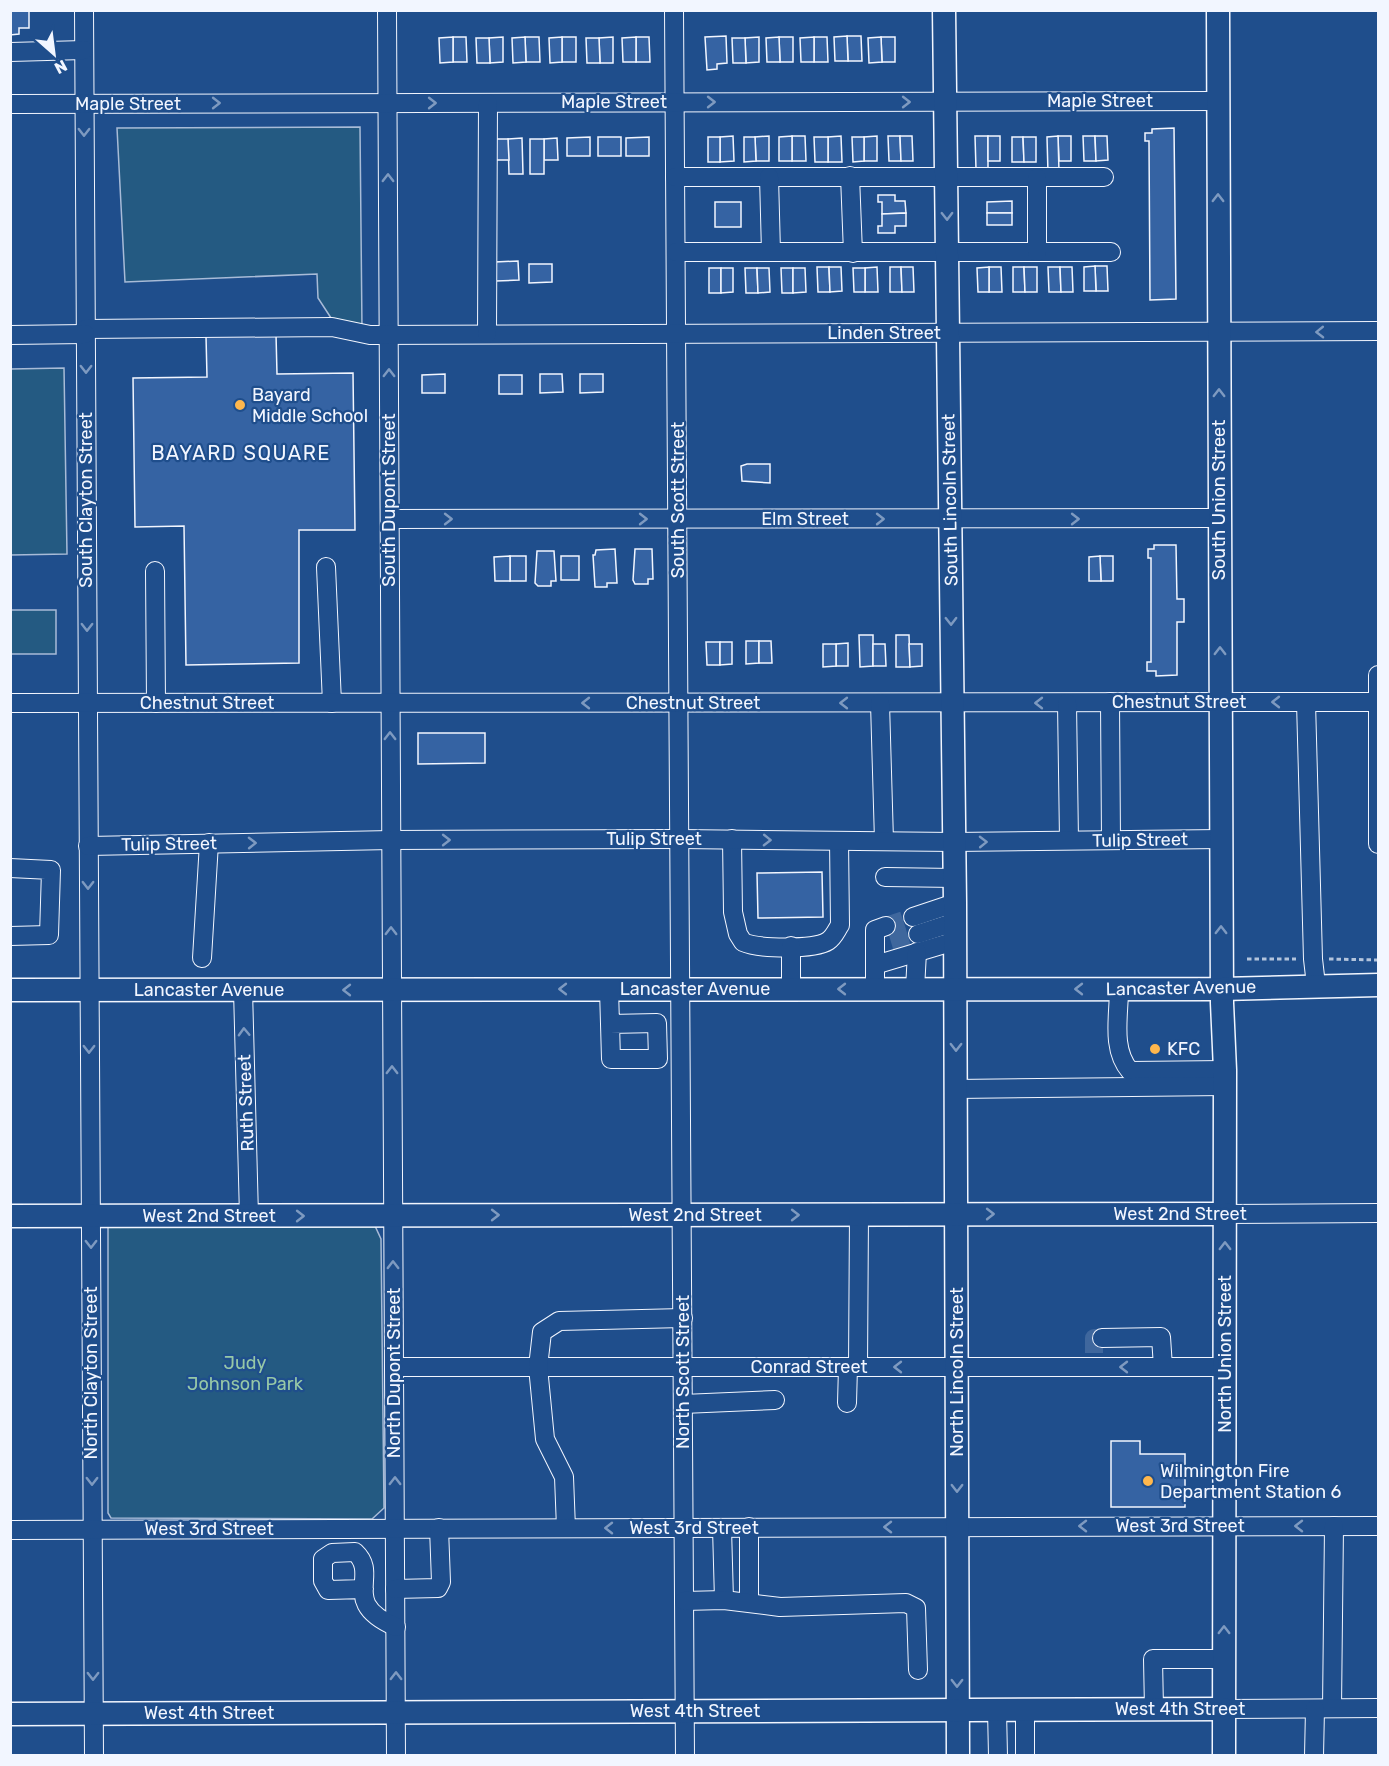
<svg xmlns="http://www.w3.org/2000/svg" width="1389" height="1766" font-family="Rubik,sans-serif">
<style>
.green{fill:#245a82;stroke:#a8bbd7;stroke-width:1.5}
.building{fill:#3563a3;stroke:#f2f6ff;stroke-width:1.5}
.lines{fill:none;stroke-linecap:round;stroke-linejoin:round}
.minor-tunnel{stroke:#3f679d;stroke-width:18;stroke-dasharray:18 9;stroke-linecap:butt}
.minor-casing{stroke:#f2f6ff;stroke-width:20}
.major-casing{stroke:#f2f6ff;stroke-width:25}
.path{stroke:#b3c4dc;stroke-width:3;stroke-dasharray:4.5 3;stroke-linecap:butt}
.minor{stroke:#1f4e8c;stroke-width:18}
.major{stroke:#1f4e8c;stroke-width:22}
.oneway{stroke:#7e9ac0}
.poi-dot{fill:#ffb74d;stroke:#1f4e8c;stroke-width:2}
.labels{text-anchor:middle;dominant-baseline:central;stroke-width:4.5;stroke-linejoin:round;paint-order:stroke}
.street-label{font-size:18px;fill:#f2f6ff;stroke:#1f4e8c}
.poi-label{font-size:18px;fill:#f2f6ff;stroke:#1f4e8c;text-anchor:start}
.park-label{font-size:18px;fill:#97c8a6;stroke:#1f4e8c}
.neighbourhood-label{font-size:20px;letter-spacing:1.5px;fill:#f2f6ff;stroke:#1f4e8c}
</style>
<rect width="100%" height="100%" fill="#1f4e8c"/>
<!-- green -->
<g class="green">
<path d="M360 127 362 330 333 321 318 298 317 274 125 282 117 128Z"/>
<path d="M64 368 67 554 11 555V369Z"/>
<rect x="11" y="610" width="45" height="44"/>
<path d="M108 1226H375L381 1239 384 1508 372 1519 111 1518 108 1513Z"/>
</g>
<!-- building -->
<g class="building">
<path d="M10 10H29V28H19V34L10 35Z"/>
<path d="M726 36 727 63 717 64V69L707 70 705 37Z"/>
<path d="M847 36H861L862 61H848Z"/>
<path d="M847 36 848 61H835L834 37Z"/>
<path d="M453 37H466L467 62H453Z"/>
<path d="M453 37V62L440 63 439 38Z"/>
<path d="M503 37V62L490 63 489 38Z"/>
<path d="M525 37H539L540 62H526Z"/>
<path d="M525 37 526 62 513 63 512 38Z"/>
<rect x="562" y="37" width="14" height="25"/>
<path d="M562 37V62L550 63 549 38Z"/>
<path d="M613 37V63H600L599 38Z"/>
<path d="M636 37H649L650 62H636Z"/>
<path d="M636 37V62H623L622 38Z"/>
<path d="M759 37V62L746 63 745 38Z"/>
<path d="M779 37H793V62H780Z"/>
<path d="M779 37 780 62H767L766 38Z"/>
<path d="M814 37H827L828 62H814Z"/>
<path d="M814 37V62H801L800 38Z"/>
<path d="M881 37H895V62H882Z"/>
<path d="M881 37 882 62 869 63 868 38Z"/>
<path d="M476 38H489L490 63H477Z"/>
<path d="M586 38H599L600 63H587Z"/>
<path d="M732 38H745L746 63H733Z"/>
<path d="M1174 128 1176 299 1150 300 1149 141H1145V133H1152V129Z"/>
<path d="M733 136 734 161 720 162V137Z"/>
<path d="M769 136V161H756L755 137Z"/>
<path d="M792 136H805L806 161H792Z"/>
<path d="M792 136V161H779V137Z"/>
<path d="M841 136 842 162H828V137Z"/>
<path d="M877 136V161H864V137Z"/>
<path d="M888 136H900L901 161H889Z"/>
<path d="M900 136H912L913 161H901Z"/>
<path d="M975 136H988V168L976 169Z"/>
<rect x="988" y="136" width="12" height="25"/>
<path d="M1058 136H1071V161H1059Z"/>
<path d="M1058 136 1059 172 1048 173 1047 137Z"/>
<path d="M1083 136H1095L1096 161H1084Z"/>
<path d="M1095 136H1107L1108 160 1096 161Z"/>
<path d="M590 137V156H567V138Z"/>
<rect x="598" y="137" width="23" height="19"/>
<path d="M649 137V156H626V138Z"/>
<rect x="708" y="137" width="12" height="25"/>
<path d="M744 137H755L756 161 744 162Z"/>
<path d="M814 137H828V162H815Z"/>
<path d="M852 137H864V161L853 162Z"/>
<path d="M1012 137H1023L1024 162H1012Z"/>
<path d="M1023 137H1036V162H1024Z"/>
<path d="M522 138 523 174H509L508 139Z"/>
<path d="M557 138 558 160H544V139Z"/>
<path d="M495 139H508L509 160H495Z"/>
<rect x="530" y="139" width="14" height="35"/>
<path d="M878 195H895V201H905L906 213 882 214V202H878Z"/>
<path d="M1012 201V213H987V202Z"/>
<rect x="715" y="202" width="26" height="25"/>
<path d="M906 213V226H895V233H878V226H882V214Z"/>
<rect x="987" y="213" width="25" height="12"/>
<path d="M518 261 519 280 496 281 495 262Z"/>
<path d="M529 264H552V282L529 283Z"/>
<path d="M1095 266H1107L1108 291H1096Z"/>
<path d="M1095 266 1096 291H1084V267Z"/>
<path d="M817 267H829L830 292H818Z"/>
<path d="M829 267H841L842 291 830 292Z"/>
<path d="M877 267 878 292H865V268Z"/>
<path d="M890 267H901L902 292H890Z"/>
<path d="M901 267H913L914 292H902Z"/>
<path d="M989 267H1001L1002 292H989Z"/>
<path d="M989 267V292H978L977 268Z"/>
<path d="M1013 267H1024L1025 292H1013Z"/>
<path d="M1024 267H1037V292H1025Z"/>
<path d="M1048 267H1060L1061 292H1049Z"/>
<path d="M1060 267H1072L1073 292H1061Z"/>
<rect x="709" y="268" width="12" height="25"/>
<path d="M721 268H733V292L721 293Z"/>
<path d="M745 268H757L758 293H746Z"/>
<path d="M757 268H769L770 292 758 293Z"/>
<path d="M781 268H793V293H782Z"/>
<path d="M793 268H805L806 292 793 293Z"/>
<path d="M853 268H865V292H854Z"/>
<path d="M276 334 277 374 353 373 355 530H299V663L186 665 184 526 135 527 133 378 207 377 206 336Z"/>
<path d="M445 374V393H422V375Z"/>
<path d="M540 374H562L563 392 540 393Z"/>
<path d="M580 374H603V392L580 393Z"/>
<rect x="499" y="375" width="23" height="19"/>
<path d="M747 464H770V483L742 481 741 466Z"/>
<path d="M1154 545H1176L1177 599H1184V622H1177V675L1156 676V671H1147V662H1151V558H1148V549H1154Z"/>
<path d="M615 549 617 583H607V587H595L593 555H595L596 550Z"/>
<path d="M635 549H652L653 579H648V584H635L633 580Z"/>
<path d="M537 551H554L556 581H551V586H538L535 583Z"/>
<rect x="510" y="556" width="16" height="25"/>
<path d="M510 556V581H495L494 557Z"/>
<rect x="561" y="556" width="18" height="24"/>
<path d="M1100 556H1113V581H1101Z"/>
<path d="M1100 556 1101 581H1089V557Z"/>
<path d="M859 635H873V666L860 667Z"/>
<path d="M896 635H909L910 667H896Z"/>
<path d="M746 641H759V663L746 664Z"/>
<path d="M759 641H771L772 663H759Z"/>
<path d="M706 642H720V665H707Z"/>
<path d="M720 642H732V664L720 665Z"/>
<path d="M848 643V666H836V644Z"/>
<path d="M823 644H836V666L823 667Z"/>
<path d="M873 644H885L886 666H873Z"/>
<path d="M909 644H922V666L910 667Z"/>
<path d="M418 733H485V763L418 764Z"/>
<path d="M822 872 823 917 758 918 757 873Z"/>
<path d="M1111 1441H1140V1454H1185V1507H1111Z"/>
</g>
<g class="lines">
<!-- minor-tunnel -->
<g class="minor-tunnel">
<path d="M886 926 913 917"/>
<path d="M891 942 918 934"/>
<path d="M1094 1353V1338H1102"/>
</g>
<!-- minor casing -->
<g class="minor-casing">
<g id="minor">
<path d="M84 10 94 1756"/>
<path d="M387 10 396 1756"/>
<path d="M674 10 685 1756"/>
<path d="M10 52 84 50"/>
<path d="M10 104 1218 101"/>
<path d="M850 176 853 253"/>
<path d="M675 177H1104"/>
<path d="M769 177 771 252"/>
<path d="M676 252H1111"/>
<path d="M1037 252V178"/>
<path d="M85 329 332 327 370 335 1378 331"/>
<path d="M487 334 488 103"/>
<path d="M10 335 85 334"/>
<path d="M390 519 1220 518"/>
<path d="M326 567 332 703"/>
<path d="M155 571 156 703"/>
<path d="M1378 675V844"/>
<path d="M1110 702 1111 840"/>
<path d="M1306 702 1313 959 1316 985"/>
<path d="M10 703 1376 702"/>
<path d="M880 703 884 841"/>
<path d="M1067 703 1069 840"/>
<path d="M732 839 733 912 738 934 743 942C758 949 814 950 828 941 834 937 836 931 840 925L839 841"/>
<path d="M88 846 391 840 680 839 954 842 1221 839"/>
<path d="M10 868 51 870 49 935 10 936"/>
<path d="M885 877 955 878"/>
<path d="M913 917 955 903"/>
<path d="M918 934 955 922"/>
<path d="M202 958 209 843"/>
<path d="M875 965 955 941"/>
<path d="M609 989 611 1059H658L657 1023 610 1024"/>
<path d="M791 989V946"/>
<path d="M875 989V930L886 926"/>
<path d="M915 989 917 952"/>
<path d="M1119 989C1119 1016 1111 1049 1130 1071L1225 1070"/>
<path d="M243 990 249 1216"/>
<path d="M956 1089 1225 1086"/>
<path d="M1225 1214 1378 1213"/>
<path d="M1102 1338 1161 1337 1163 1367"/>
<path d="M394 1367H1225"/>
<path d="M858 1367 859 1214"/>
<path d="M847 1403 848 1367"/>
<path d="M683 1404 775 1400"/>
<path d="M749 1527V1602"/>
<path d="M566 1528 564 1477 545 1439 538 1367 542 1332 559 1321 683 1318"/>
<path d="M722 1528 724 1600"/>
<path d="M10 1530 1378 1526"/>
<path d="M364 1589 328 1590 323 1581V1559L332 1553 355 1552C381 1576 338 1602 396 1627"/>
<path d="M395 1589 438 1588 441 1582 439 1528"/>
<path d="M684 1601 724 1600 780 1607 906 1603 916 1608 918 1670"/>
<path d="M1332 1708 1334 1526"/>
<path d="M1154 1709 1153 1659H1224"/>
<path d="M1223 1709 1378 1708"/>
<path d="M997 1710 998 1756"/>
<path d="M1025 1756V1710"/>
<path d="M1314 1756 1315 1709"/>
</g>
</g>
<!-- major casing -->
<g class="major-casing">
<g id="major">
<path d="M944 10 955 903 958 1756"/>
<path d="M1218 10 1222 1003 1225 1070 1224 1756"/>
<path d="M10 990 1222 989 1378 985"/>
<path d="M10 1216 1225 1214"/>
<path d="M10 1714 1223 1709"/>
</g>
</g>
<!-- path -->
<g class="path">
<path d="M1247 959H1296"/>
<path d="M1329 959 1378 960"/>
</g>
<!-- minor -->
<use href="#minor" class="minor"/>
<!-- major -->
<use href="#major" class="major"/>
</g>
<!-- one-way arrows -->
<defs><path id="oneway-chevron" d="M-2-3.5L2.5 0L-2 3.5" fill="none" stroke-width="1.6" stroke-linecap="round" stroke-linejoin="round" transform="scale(1.5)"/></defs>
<g class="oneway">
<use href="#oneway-chevron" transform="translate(711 102)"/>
<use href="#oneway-chevron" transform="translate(906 102)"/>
<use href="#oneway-chevron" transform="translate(216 103)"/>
<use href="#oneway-chevron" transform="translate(432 103)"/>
<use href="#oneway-chevron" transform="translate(84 132) rotate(90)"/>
<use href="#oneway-chevron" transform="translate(388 178) rotate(-90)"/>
<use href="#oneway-chevron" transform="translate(1218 198) rotate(-90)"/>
<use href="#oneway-chevron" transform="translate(947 216) rotate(89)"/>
<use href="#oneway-chevron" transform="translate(1320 332) rotate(179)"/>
<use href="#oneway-chevron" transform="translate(86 369) rotate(90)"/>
<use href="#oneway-chevron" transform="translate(389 373) rotate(-90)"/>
<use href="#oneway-chevron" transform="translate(1219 393) rotate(-90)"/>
<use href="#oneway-chevron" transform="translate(448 519)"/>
<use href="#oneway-chevron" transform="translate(643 519)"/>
<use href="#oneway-chevron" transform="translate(880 519)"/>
<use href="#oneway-chevron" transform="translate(1075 519)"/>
<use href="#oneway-chevron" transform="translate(951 621) rotate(89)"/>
<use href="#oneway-chevron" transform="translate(87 627) rotate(90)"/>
<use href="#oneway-chevron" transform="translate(1220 651) rotate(-90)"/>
<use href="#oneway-chevron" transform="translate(1276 702) rotate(180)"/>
<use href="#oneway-chevron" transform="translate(586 703) rotate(180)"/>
<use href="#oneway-chevron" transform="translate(844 703) rotate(180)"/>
<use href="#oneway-chevron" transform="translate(1039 703) rotate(180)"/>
<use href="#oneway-chevron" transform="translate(390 736) rotate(-90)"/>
<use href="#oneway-chevron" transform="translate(446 840)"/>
<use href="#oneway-chevron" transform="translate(767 840) rotate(1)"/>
<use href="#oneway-chevron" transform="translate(983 842) rotate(-1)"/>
<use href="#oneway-chevron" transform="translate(252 843) rotate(-1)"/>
<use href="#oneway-chevron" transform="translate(88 885) rotate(90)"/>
<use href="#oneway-chevron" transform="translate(1221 930) rotate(-90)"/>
<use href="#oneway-chevron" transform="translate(391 931) rotate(-90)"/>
<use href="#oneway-chevron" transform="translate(563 989) rotate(180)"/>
<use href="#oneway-chevron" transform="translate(842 989) rotate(180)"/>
<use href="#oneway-chevron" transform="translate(1079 989) rotate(180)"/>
<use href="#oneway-chevron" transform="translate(347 990) rotate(180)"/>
<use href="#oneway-chevron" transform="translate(244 1032) rotate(-92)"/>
<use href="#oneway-chevron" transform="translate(956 1047) rotate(90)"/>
<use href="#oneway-chevron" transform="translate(89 1049) rotate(90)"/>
<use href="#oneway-chevron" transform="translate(392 1070) rotate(-90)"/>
<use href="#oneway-chevron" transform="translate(990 1214)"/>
<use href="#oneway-chevron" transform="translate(495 1215)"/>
<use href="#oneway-chevron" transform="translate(795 1215)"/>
<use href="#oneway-chevron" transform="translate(300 1216)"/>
<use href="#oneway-chevron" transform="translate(91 1244) rotate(90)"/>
<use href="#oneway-chevron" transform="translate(1225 1246) rotate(-90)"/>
<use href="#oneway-chevron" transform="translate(393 1265) rotate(-90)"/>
<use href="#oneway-chevron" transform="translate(898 1367) rotate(180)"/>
<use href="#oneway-chevron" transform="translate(1124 1367) rotate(180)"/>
<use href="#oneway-chevron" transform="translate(92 1481) rotate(90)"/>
<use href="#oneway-chevron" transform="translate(395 1481) rotate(-90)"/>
<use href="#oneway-chevron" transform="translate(957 1488) rotate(90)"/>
<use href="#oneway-chevron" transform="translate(1083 1526) rotate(180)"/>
<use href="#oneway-chevron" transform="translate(1299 1526) rotate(180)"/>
<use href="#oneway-chevron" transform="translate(888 1527) rotate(180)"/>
<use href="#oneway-chevron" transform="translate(609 1528) rotate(180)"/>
<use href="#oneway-chevron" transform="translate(1224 1630) rotate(-90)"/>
<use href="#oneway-chevron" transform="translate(93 1676) rotate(90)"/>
<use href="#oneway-chevron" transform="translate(396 1676) rotate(-90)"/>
<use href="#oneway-chevron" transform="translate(957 1683) rotate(90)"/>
</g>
<!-- markers -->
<g class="poi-dot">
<circle cx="240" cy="405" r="6"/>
<circle cx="1155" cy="1049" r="6"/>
<circle cx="1148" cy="1481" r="6"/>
</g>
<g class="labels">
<!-- street labels -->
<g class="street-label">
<text x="1100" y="101">Maple Street</text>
<text x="614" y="102">Maple Street</text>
<text x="128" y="104">Maple Street</text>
<text x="884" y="333">Linden Street</text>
<text transform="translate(86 500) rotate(-90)">South Clayton Street</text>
<text transform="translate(389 500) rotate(-90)">South Dupont Street</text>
<text transform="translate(678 500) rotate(-90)">South Scott Street</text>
<text transform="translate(950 500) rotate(-91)">South Lincoln Street</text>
<text transform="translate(1219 500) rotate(-90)">South Union Street</text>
<text x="805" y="519">Elm Street</text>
<text x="1179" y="702">Chestnut Street</text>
<text x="207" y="703">Chestnut Street</text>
<text x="693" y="703">Chestnut Street</text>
<text x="654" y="839">Tulip Street</text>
<text transform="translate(1140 840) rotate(-1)">Tulip Street</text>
<text transform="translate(169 844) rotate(-1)">Tulip Street</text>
<text transform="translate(1181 988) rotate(-1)">Lancaster Avenue</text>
<text x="695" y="989">Lancaster Avenue</text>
<text x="209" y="990">Lancaster Avenue</text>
<text transform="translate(246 1103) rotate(-92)">Ruth Street</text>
<text x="1180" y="1214">West 2nd Street</text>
<text x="695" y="1215">West 2nd Street</text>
<text x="209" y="1216">West 2nd Street</text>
<text transform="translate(1225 1354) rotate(-90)">North Union Street</text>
<text x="809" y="1367">Conrad Street</text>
<text transform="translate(683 1372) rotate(-90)">North Scott Street</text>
<text transform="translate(957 1372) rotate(-90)">North Lincoln Street</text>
<text transform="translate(91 1373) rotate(-90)">North Clayton Street</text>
<text transform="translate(394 1373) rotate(-90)">North Dupont Street</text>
<text x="1180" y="1526">West 3rd Street</text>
<text x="694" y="1528">West 3rd Street</text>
<text x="209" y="1529">West 3rd Street</text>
<text x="1180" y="1709">West 4th Street</text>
<text x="695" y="1711">West 4th Street</text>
<text x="209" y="1713">West 4th Street</text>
</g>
<!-- poi labels -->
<g class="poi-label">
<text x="252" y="395">Bayard<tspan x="252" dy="21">Middle School</tspan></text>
<text x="1167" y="1049">KFC</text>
<text x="1160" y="1471">Wilmington Fire<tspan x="1160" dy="21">Department Station 6</tspan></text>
</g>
<!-- park labels -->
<g class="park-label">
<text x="245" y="1363">Judy<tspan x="245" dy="21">Johnson Park</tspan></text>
</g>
<!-- neighbourhood labels -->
<g class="neighbourhood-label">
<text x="241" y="453">BAYARD SQUARE</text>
</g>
</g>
<!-- border -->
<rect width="1389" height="1766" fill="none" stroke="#f2f6ff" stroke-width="24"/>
<!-- north arrow -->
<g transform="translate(54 54) rotate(152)" stroke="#1f4e8c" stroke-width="4.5" paint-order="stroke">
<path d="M0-4.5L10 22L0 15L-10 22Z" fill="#f2f6ff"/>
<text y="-9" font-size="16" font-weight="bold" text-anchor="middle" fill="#f2f6ff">N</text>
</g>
</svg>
